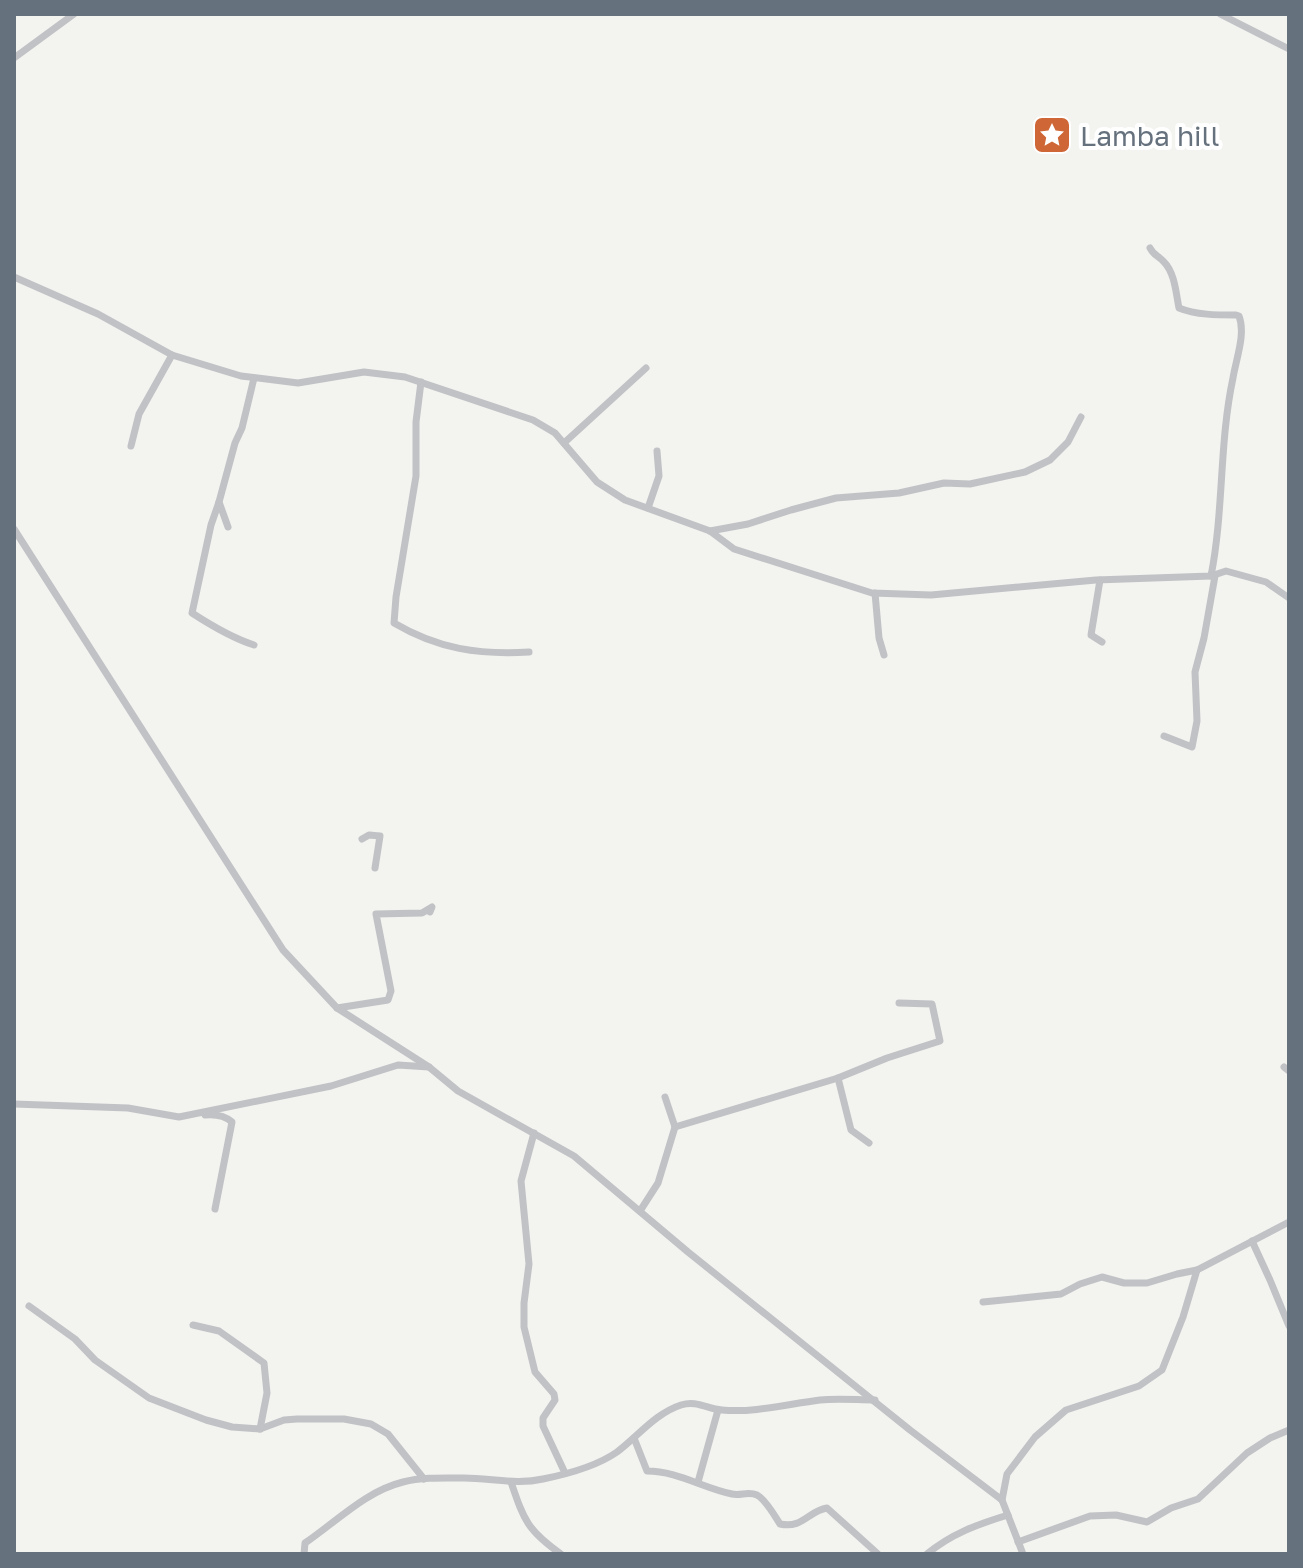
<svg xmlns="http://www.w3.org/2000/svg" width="1303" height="1568" font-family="'Golos Text',sans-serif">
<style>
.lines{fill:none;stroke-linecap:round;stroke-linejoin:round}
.street{stroke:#c0c2c5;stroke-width:7}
.labels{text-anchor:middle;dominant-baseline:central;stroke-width:8;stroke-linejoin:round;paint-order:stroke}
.poi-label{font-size:28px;fill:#66717e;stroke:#fff;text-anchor:start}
</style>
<rect width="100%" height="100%" fill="#f3f4f0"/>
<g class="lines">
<!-- street -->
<g class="street">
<path d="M1220 14 1289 49"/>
<path d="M14 58 74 14"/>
<path d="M1150 248C1154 256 1159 256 1164 262 1175 273 1176 294 1179 308 1196 315 1217 315 1236 315L1239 316C1246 334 1236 359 1233 378 1219 443 1224 510 1211 576"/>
<path d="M14 277 98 314 172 355 241 376 298 383 364 372 405 377 533 420 555 433 597 482 625 500 710 531 734 549 872 593 931 595 1096 580 1211 576 1226 571 1266 582 1289 598"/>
<path d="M421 382 416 422V476L396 597 394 623C438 649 479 655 529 652"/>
<path d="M564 443 646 368"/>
<path d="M131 446 139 414 172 355"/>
<path d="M219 502 211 525 192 613C212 626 232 638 254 645"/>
<path d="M648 508 659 476 657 451"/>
<path d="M228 527 219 502 235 443 242 428 254 378"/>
<path d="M14 529 283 950 337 1008 429 1067 458 1091 574 1156 688 1252 910 1430 1002 1500 1023 1554"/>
<path d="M710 531 748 524 791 510 836 498 899 493 944 483 970 484 1025 472 1050 460 1068 442 1081 417"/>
<path d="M1100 580 1091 635 1102 642"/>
<path d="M875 593 879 638 884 655"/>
<path d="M1164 736 1192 747 1197 721 1195 672 1204 638 1215 576"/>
<path d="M362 839 369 835 380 836 375 868"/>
<path d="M337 1008 388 1000 391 991 376 914 422 913 432 907 430 912"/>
<path d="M1284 1067 1289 1071"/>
<path d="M838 1078 851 1130 869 1143"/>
<path d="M14 1104 128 1108 179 1117 331 1086 398 1065 429 1067"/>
<path d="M205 1115C215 1114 224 1115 232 1122L215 1209"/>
<path d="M675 1127 838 1078 887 1058 940 1041 932 1004 899 1003"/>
<path d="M534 1133 521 1181 529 1264 524 1303V1327L535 1372 554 1394 555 1400 543 1418V1426L565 1473"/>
<path d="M640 1211 658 1183 675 1127 665 1097"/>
<path d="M1252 1241 1270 1280 1289 1326"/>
<path d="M983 1302 1061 1294 1080 1284 1102 1277 1124 1283H1147L1177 1274 1197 1270 1289 1222"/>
<path d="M29 1306 75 1339 95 1360 149 1398 206 1420 232 1427 260 1429 284 1420 297 1419H344L371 1424 388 1434 424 1479"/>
<path d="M193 1325 219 1331 264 1363 267 1393 260 1429"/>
<path d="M634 1438 647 1471C677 1471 703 1488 732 1494 741 1496 748 1491 757 1495 766 1500 774 1515 780 1524 803 1529 808 1511 827 1508L878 1554"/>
<path d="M511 1482C524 1520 527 1530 561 1554"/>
<path d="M698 1482 718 1410"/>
<path d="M1002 1500 1007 1474 1035 1437 1066 1410 1139 1386 1162 1370 1183 1317 1197 1270"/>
<path d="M1018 1542 1090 1516 1116 1515 1147 1522 1171 1508 1198 1499 1247 1453 1270 1438 1289 1430"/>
<path d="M304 1554 305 1543C336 1522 366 1491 403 1482 423 1477 444 1478 464 1478 491 1478 516 1485 543 1479 568 1474 597 1466 617 1452 638 1436 656 1413 681 1405 697 1400 707 1409 722 1410 754 1413 788 1404 820 1400 838 1398 857 1400 875 1400"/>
<path d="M927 1554C951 1534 978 1524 1008 1515"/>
</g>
</g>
<!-- icons -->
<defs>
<g id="sight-square" transform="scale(2)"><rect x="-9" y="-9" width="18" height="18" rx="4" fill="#cf6635" stroke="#fff"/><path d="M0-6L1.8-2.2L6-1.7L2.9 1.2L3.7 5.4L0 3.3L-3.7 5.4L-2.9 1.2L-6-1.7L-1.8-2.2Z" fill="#fff"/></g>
</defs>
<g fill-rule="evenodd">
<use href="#sight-square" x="1052" y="135"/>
</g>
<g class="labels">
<!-- poi labels -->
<g class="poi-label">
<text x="1080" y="135">Lamba hill</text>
</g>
</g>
<!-- border -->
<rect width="1303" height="1568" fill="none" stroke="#66717e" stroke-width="32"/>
</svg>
